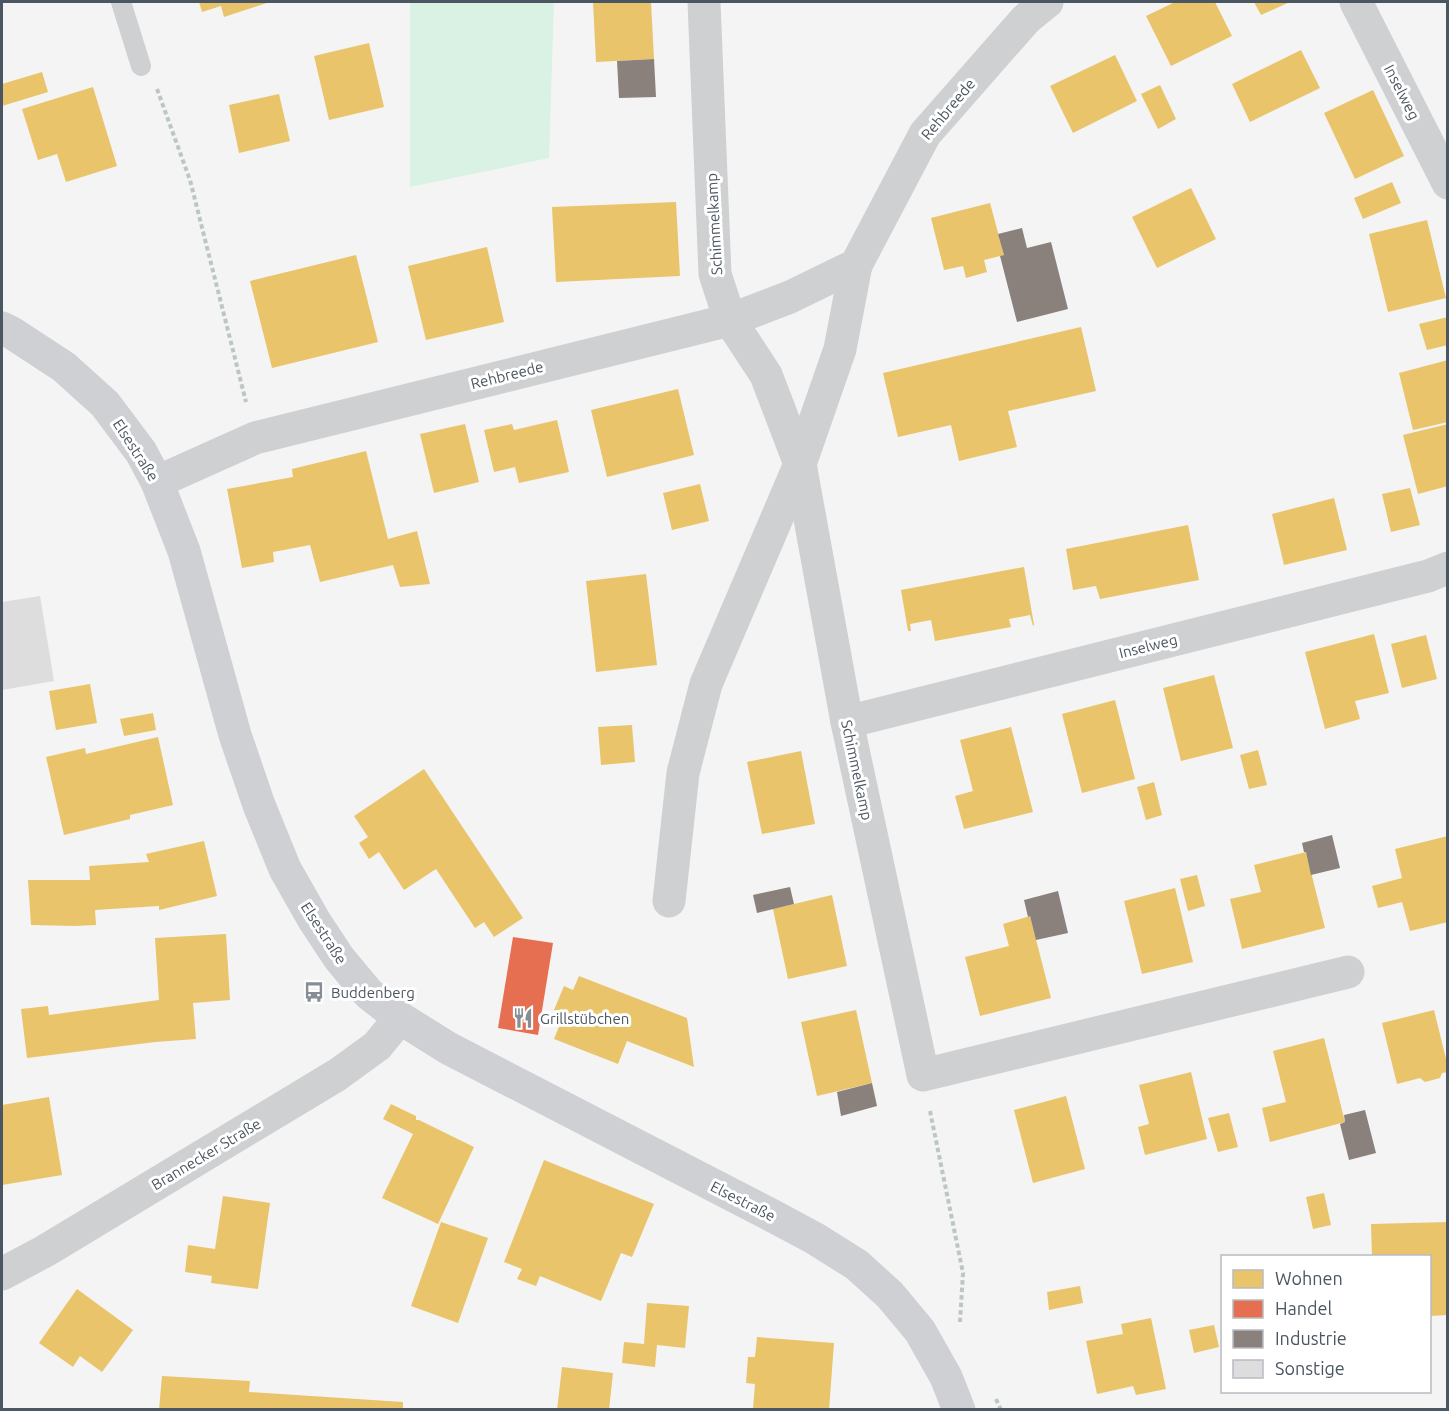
<svg xmlns="http://www.w3.org/2000/svg" width="1449" height="1411" font-family="Ubuntu,sans-serif">
<style>
.green{fill:#d9f2e3}
.homes{fill:#e9c46a}
.shops{fill:#e76f51}
.industry{fill:#8a817c}
.building{fill:#ddddde}
.lines{fill:none;stroke-linecap:round;stroke-linejoin:round}
.path{stroke:#bcc7c4;stroke-width:4;stroke-dasharray:4.5 3;stroke-linecap:butt}
.service{stroke:#ced0d2;stroke-width:20}
.minor{stroke:#ced0d2;stroke-width:33}
.secondary{stroke:#ced0d4;stroke-width:33}
.labels{text-anchor:middle;dominant-baseline:central;stroke-width:6;stroke-linejoin:round;paint-order:stroke}
.street-label{font-size:15px;fill:#4a5661;stroke:#fff}
.poi-label{font-size:15px;fill:#4a5661;stroke:#fff;text-anchor:start}
</style>
<rect width="100%" height="100%" fill="#f4f4f4"/>
<!-- green -->
<path class="green" d="M410 2H554L549 158 410 187Z"/>
<!-- homes -->
<g class="homes">
<path d="M199 2H270L224 17 221 6 202 12Z"/>
<path d="M593 2H651L654 59 596 62Z"/>
<path d="M1175 2H1215L1232 36 1171 66 1146 16Z"/>
<path d="M1254 2H1290L1261 15Z"/>
<path d="M369 43 384 107 329 120 314 56Z"/>
<path d="M1301 50 1320 88 1250 122 1232 84Z"/>
<path d="M1115 55 1137 101 1073 133 1050 86Z"/>
<path d="M42 72 48 92 2 106V84Z"/>
<path d="M1160 85 1176 119 1158 129 1141 94Z"/>
<path d="M93 87 117 166 66 182 57 154 38 160 22 109Z"/>
<path d="M1373 90 1404 156 1355 179 1324 113Z"/>
<path d="M279 94 290 141 239 153 229 105Z"/>
<path d="M1392 182 1401 203 1363 219 1354 198Z"/>
<path d="M1191 188 1216 239 1157 268 1132 217Z"/>
<path d="M676 202 680 276 556 282 552 207Z"/>
<path d="M990 203 1004 255 984 260 987 272 966 278 963 266 944 270 931 218Z"/>
<path d="M1427 220 1446 298 1388 312 1369 234Z"/>
<path d="M487 247 504 322 426 340 408 266Z"/>
<path d="M356 255 378 342 272 368 250 281Z"/>
<path d="M1448 317V345L1427 350 1419 324Z"/>
<path d="M1081 327 1096 391 1008 411 1017 447 959 461 951 425 898 437 883 373Z"/>
<path d="M1448 360V422L1413 430 1399 373Z"/>
<path d="M678 389 694 455 607 477 591 410Z"/>
<path d="M557 420 569 472 519 483 515 467 494 472 484 430 512 424 514 430Z"/>
<path d="M465 424 479 482 434 493 420 434Z"/>
<path d="M1448 424V486L1418 494 1403 435Z"/>
<path d="M366 451 388 539 417 531 430 584 400 587 393 565 320 582 310 545 273 552 274 562 242 568 227 489 293 477 292 469Z"/>
<path d="M700 484 709 521 672 530 663 493Z"/>
<path d="M1410 488 1420 525 1391 532 1382 494Z"/>
<path d="M1334 498 1347 550 1284 565 1272 514Z"/>
<path d="M1188 525 1199 580 1100 599 1096 586 1073 590 1066 549Z"/>
<path d="M1024 567 1034 625 1033 626 1030 615 1009 619 1011 627 935 641 931 620 910 624 911 631H908L901 590Z"/>
<path d="M646 574 657 665 596 672 586 581Z"/>
<path d="M1374 634 1389 693 1355 701 1360 719 1325 729 1305 652Z"/>
<path d="M1426 635 1437 679 1402 688 1391 644Z"/>
<path d="M1214 675 1233 748 1181 761 1163 688Z"/>
<path d="M90 684 97 723 56 730 49 691Z"/>
<path d="M1115 700 1135 779 1082 793 1062 714Z"/>
<path d="M153 713 156 730 124 736 120 719Z"/>
<path d="M632 725 635 762 601 765 598 727Z"/>
<path d="M1011 727 1033 812 964 829 955 796 973 791 960 740Z"/>
<path d="M158 737 173 805 130 815V819L64 835 46 757 85 748 86 754Z"/>
<path d="M1258 750 1267 785 1249 789 1240 755Z"/>
<path d="M801 751 815 824 762 834 747 762Z"/>
<path d="M424 769 523 918 494 937 484 922 475 928 436 869 404 890 379 852 369 859 359 843 368 837 354 816Z"/>
<path d="M1154 782 1162 815 1146 820 1137 787Z"/>
<path d="M1448 836V922L1410 931 1402 902 1378 908 1372 886 1402 878 1395 849Z"/>
<path d="M204 841 217 896 159 910V906L95 910 96 925 75 926 31 925 28 880H90L89 866 149 862 146 854Z"/>
<path d="M1306 852 1325 928 1242 949 1230 899 1261 892 1254 865Z"/>
<path d="M1197 875 1205 906 1188 911 1180 879Z"/>
<path d="M1175 888 1193 962 1142 974 1124 901Z"/>
<path d="M832 895 847 966 788 979 773 909Z"/>
<path d="M1030 916 1051 998 980 1016 965 957 1009 946 1003 924Z"/>
<path d="M226 934 230 1000 193 1003 196 1039 155 1042 27 1058 21 1009 48 1006 49 1015 159 1000 155 938Z"/>
<path d="M579 976 687 1018 694 1067 627 1041 618 1064 554 1039 564 1014 554 1010 564 986 573 990Z"/>
<path d="M856 1010 872 1083 817 1096 801 1022Z"/>
<path d="M1434 1010 1448 1067V1072L1442 1073 1440 1078 1425 1082 1420 1078 1397 1084 1382 1023Z"/>
<path d="M1324 1038 1345 1122 1270 1142 1262 1108 1286 1102 1273 1051Z"/>
<path d="M1191 1072 1207 1139 1145 1155 1138 1127 1149 1124 1139 1085Z"/>
<path d="M1066 1096 1085 1169 1033 1183 1014 1110Z"/>
<path d="M49 1097 62 1175 2 1185V1105Z"/>
<path d="M391 1104 416 1116V1120H419L474 1147 438 1224 382 1198 413 1134 383 1119Z"/>
<path d="M1229 1113 1238 1147 1218 1152 1208 1118Z"/>
<path d="M544 1160 654 1204 632 1257 621 1253 601 1301 540 1276 536 1286 517 1279 522 1269 504 1262Z"/>
<path d="M1324 1193 1331 1225 1313 1229 1306 1197Z"/>
<path d="M223 1196 270 1203 258 1289 211 1283 212 1276 185 1272 188 1245 215 1249Z"/>
<path d="M441 1222 488 1238 458 1323 411 1306Z"/>
<path d="M1448 1222V1315L1430 1316V1256H1372L1371 1224Z"/>
<path d="M1080 1286 1083 1303 1049 1310 1047 1292Z"/>
<path d="M77 1289 133 1330 102 1372 80 1356 73 1367 39 1343Z"/>
<path d="M647 1303 689 1306 685 1348 657 1345 655 1367 622 1363 624 1342 644 1344Z"/>
<path d="M1151 1318 1166 1389 1136 1395 1133 1386 1097 1394 1086 1341 1123 1334 1121 1324Z"/>
<path d="M1214 1325 1219 1347 1194 1353 1189 1330Z"/>
<path d="M757 1337 834 1343 829 1410 753 1409 755 1384 746 1383 748 1357H755Z"/>
<path d="M562 1367 613 1373 609 1410H557Z"/>
<path d="M162 1376 250 1381 249 1392 403 1402V1410H159Z"/>
</g>
<!-- shops -->
<path class="shops" d="M513 937 553 943 538 1035 498 1028Z"/>
<!-- industry -->
<g class="industry">
<path d="M654 59 656 97 619 98 617 61Z"/>
<path d="M1022 228 1027 248 1051 242 1068 309 1017 322 1000 256 1004 255 998 234Z"/>
<path d="M1332 835 1340 868 1311 875 1306 852H1304L1302 843Z"/>
<path d="M790 887 794 904 757 913 753 895Z"/>
<path d="M1058 891 1068 933 1036 940 1030 916 1028 917 1024 900Z"/>
<path d="M872 1083 877 1106 841 1116 837 1092Z"/>
<path d="M1365 1110 1376 1153 1349 1160 1340 1124 1345 1122 1344 1115Z"/>
</g>
<!-- building -->
<path class="building" d="M40 596 54 681 2 690V602Z"/>
<g class="lines">
<!-- path -->
<g class="path">
<path d="M157 89 190 180 246 402"/>
<path d="M930 1111 963 1273 960 1322"/>
<path d="M996 1399 1001 1410"/>
</g>
<!-- service -->
<path class="service" d="M121 2 141 66"/>
<!-- minor -->
<g class="minor">
<path d="M704 2 715 274 730 320 766 375 800 464 847 722 923 1075 1348 972"/>
<path d="M1356 2 1448 183"/>
<path d="M157 482 255 438 730 320 790 297 856 265 925 134 1026 19 1047 2"/>
<path d="M847 722 1428 576 1448 568"/>
<path d="M669 901 683 773 706 684 800 464 840 349 856 265"/>
<path d="M2 1274 45 1251 337 1075 377 1046 400 1018"/>
</g>
<!-- secondary -->
<path class="secondary" d="M2 328 12 333 64 367 105 404 141 452 157 482 184 551 235 735 259 805 285 869 314 920 339 958 369 994 400 1018 448 1048 771 1215 814 1238 857 1265 890 1295 920 1331 946 1377 959 1410"/>
</g>
<!-- icons -->
<defs>
<g id="bus-bare" transform="scale(1.62)"><path d="M-5-6H5V4H4V6H2V4H-2V6H-4V4H-5ZM-3.5-4V0h7V-4ZM-3.5 1.2v1.5H-2V1.2ZM2 1.2v1.5H3.5V1.2Z" fill="#868d94" stroke="#fff" stroke-width="2.5" paint-order="stroke"/></g>
<g id="restaurant-bare" transform="scale(1.62)"><path d="M-5-6h1v4h1v-4h1v4h1v-4h1v5L-1.5 .5V6h-2V.5L-5-1ZM5-6V6H3V1.5H1.5Q1.5-4 5-6Z" fill="#868d94" stroke="#fff" stroke-width="2.5" paint-order="stroke"/></g>
</defs>
<g fill-rule="evenodd">
<use href="#bus-bare" x="314" y="992"/>
<use href="#restaurant-bare" x="523" y="1018"/>
</g>
<g class="labels">
<!-- street labels -->
<g class="street-label">
<text transform="translate(1402 92) rotate(63)">Inselweg</text>
<text transform="translate(948 109) rotate(-50)">Rehbreede</text>
<text transform="translate(714 224) rotate(-93)">Schimmelkamp</text>
<text transform="translate(507 375) rotate(-14)">Rehbreede</text>
<text transform="translate(136 450) rotate(57)">Elsestraße</text>
<text transform="translate(1148 646) rotate(-14)">Inselweg</text>
<text transform="translate(857 770) rotate(78)">Schimmelkamp</text>
<text transform="translate(324 933) rotate(57)">Elsestraße</text>
<text transform="translate(206 1154) rotate(-31)">Brannecker Straße</text>
<text transform="translate(743 1201) rotate(27)">Elsestraße</text>
</g>
<!-- poi labels -->
<g class="poi-label">
<text x="331" y="992">Buddenberg</text>
<text x="540" y="1018">Grillstübchen</text>
</g>
</g>
<!-- border -->
<rect width="1449" height="1411" fill="none" stroke="#4a5661" stroke-width="6"/>
<!-- legend -->
<rect x="1221" y="1255" width="210" height="138" fill="#ffffff" stroke="#b7bbc0" stroke-width="1.5"/>
<rect x="1233" y="1270" width="30" height="18" fill="#e9c46a" stroke="#b7bbc0" stroke-width="1.5"/>
<text x="1275" y="1285" font-size="18" fill="#4a5661">Wohnen</text>
<rect x="1233" y="1300" width="30" height="18" fill="#e76f51" stroke="#b7bbc0" stroke-width="1.5"/>
<text x="1275" y="1315" font-size="18" fill="#4a5661">Handel</text>
<rect x="1233" y="1330" width="30" height="18" fill="#8a817c" stroke="#b7bbc0" stroke-width="1.5"/>
<text x="1275" y="1345" font-size="18" fill="#4a5661">Industrie</text>
<rect x="1233" y="1360" width="30" height="18" fill="#ddddde" stroke="#b7bbc0" stroke-width="1.5"/>
<text x="1275" y="1375" font-size="18" fill="#4a5661">Sonstige</text>
</svg>
